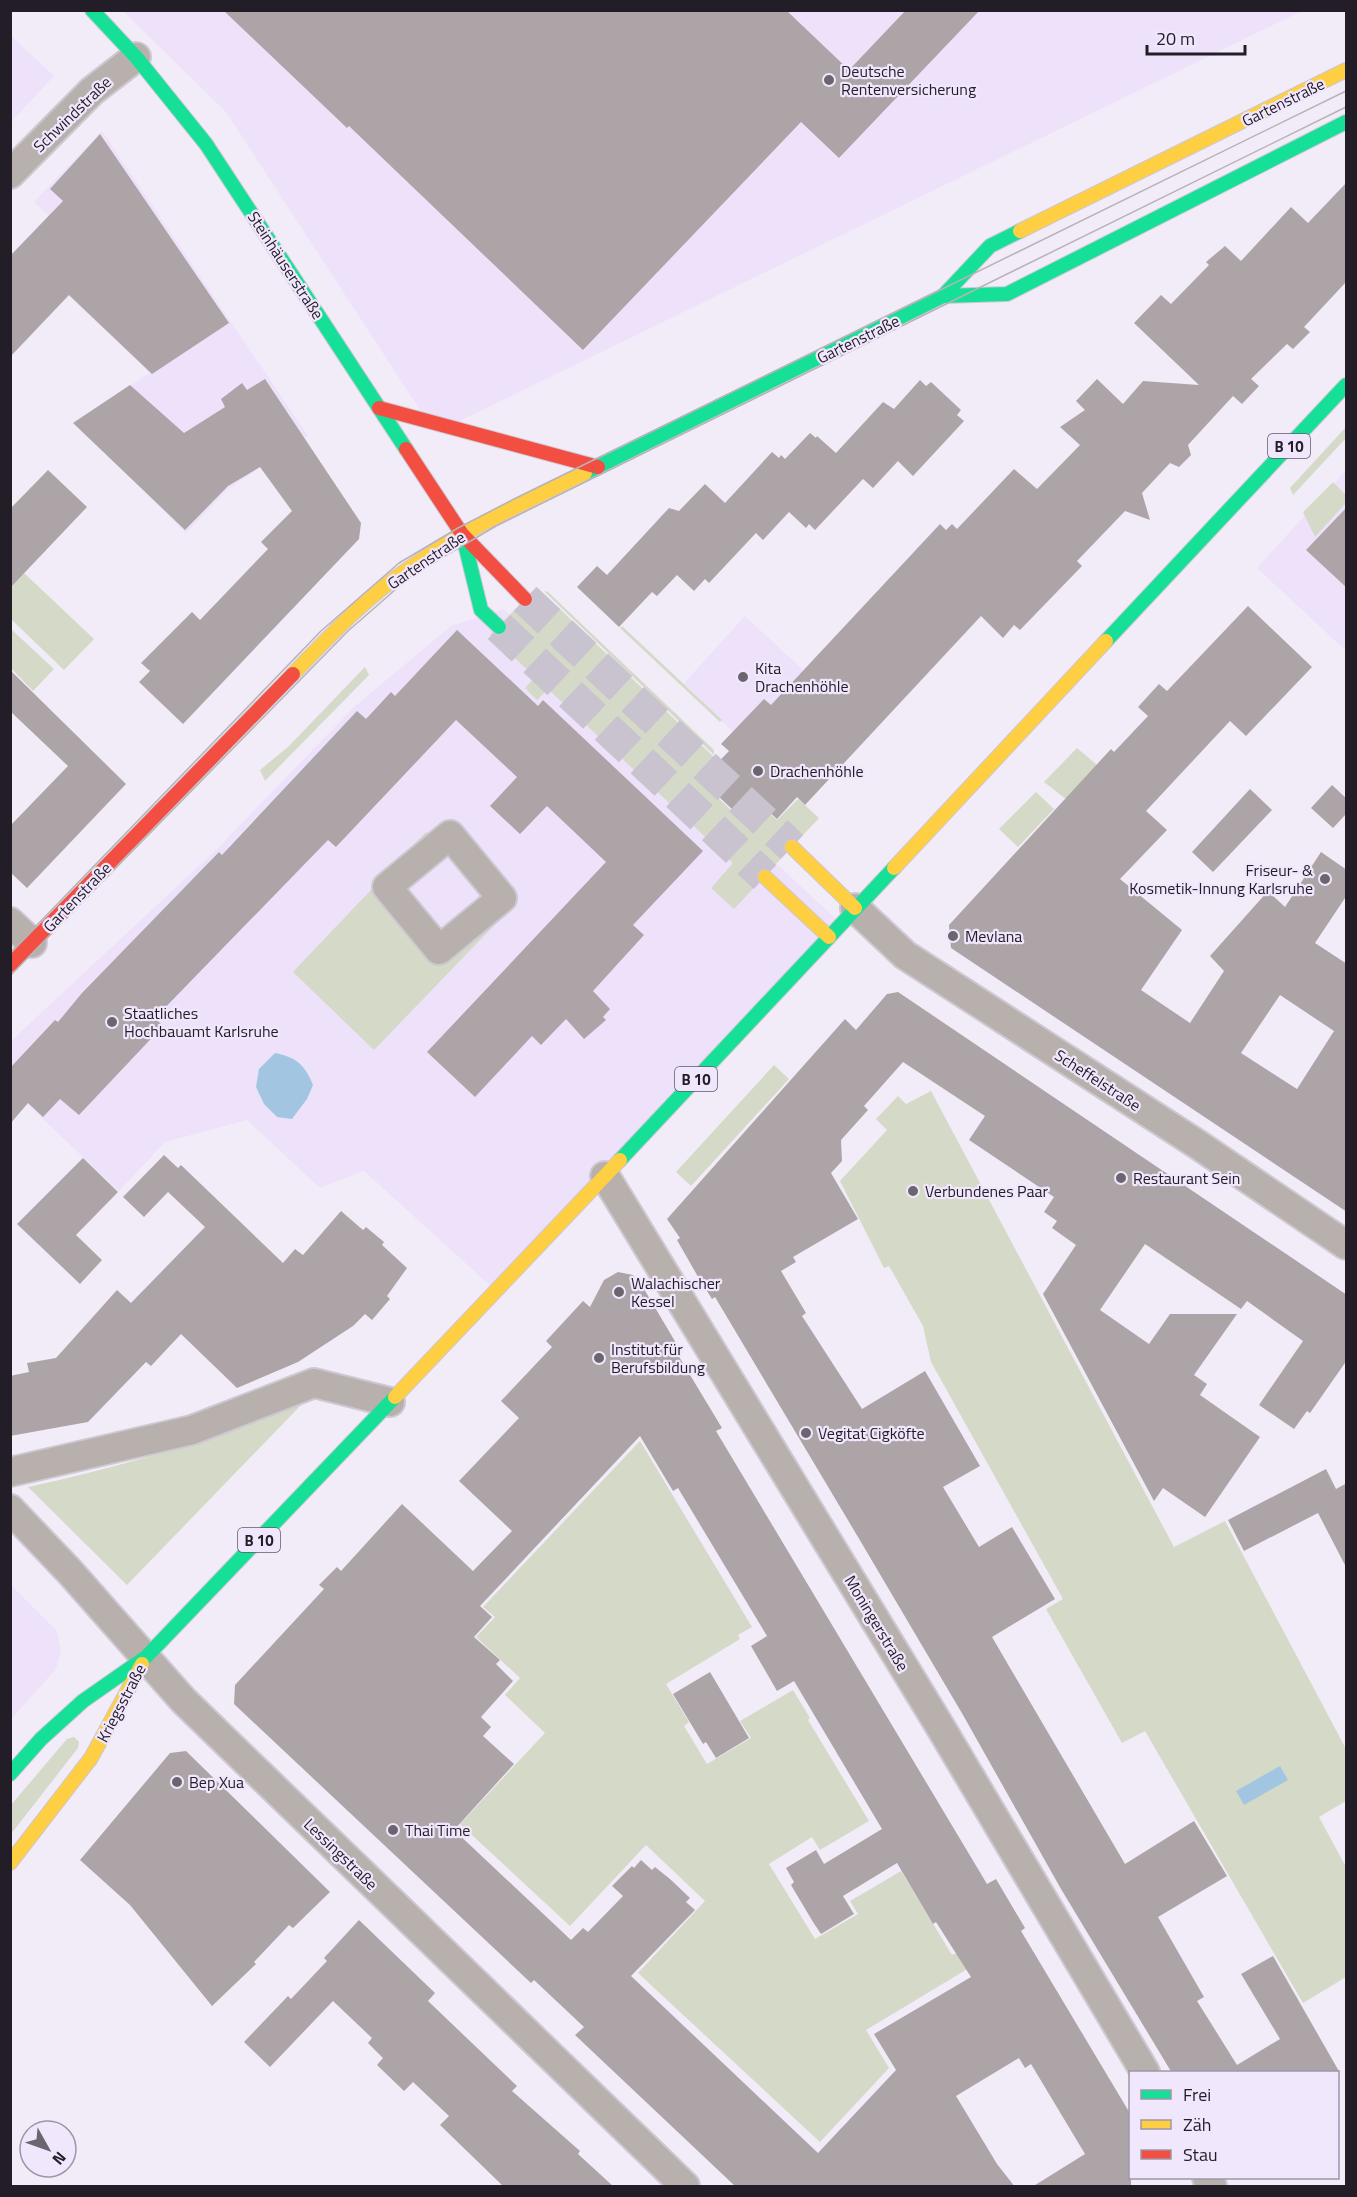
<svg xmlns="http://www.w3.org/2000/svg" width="1357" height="2197" font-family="'Titillium Web',sans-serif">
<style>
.built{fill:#ede2fa}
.green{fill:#d5d9c8}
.water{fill:#a2c6e2}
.building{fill:#ada4a8;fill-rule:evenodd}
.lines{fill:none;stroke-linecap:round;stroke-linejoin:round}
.secondary-tunnel{stroke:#c8c3ce;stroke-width:33;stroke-dasharray:33 16;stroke-linecap:butt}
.street-casing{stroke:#cdc8d2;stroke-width:32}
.fast-casing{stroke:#cdc8d2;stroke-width:16}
.slow-casing{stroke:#cdc8d2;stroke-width:16}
.jam-casing{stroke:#cdc8d2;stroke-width:16}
.street{stroke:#b7b0ac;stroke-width:28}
.fast{stroke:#16e098;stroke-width:14}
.slow{stroke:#ffcf43;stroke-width:14}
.jam{stroke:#f24e42;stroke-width:14}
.tram{stroke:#b8b2b6;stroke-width:1.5}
.poi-dot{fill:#6b6570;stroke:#f1e7fd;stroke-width:2}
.labels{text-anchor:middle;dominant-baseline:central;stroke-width:4.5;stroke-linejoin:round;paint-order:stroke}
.shield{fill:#f1e7fd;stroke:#605a67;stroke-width:1.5}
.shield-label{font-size:15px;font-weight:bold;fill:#221d27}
.poi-label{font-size:16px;fill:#221d27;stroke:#f1e7fd;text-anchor:start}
.street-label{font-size:16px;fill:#221d27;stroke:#f1e7fd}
</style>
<rect width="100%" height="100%" fill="#f2ecf8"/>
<!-- built -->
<g class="built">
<path d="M123 11H1302L435 433 226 112Z"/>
<path d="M10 35 54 76 11 122H10Z"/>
<path d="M102 131 308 436 228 489 186 533 73 422 150 373 68 295 99 263 34 202Z"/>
<path d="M1346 470V651L1257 568Z"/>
<path d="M504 609 837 920 493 1288 364 1171 320 1188 247 1120 165 1142 119 1191 11 1089V1041L216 850 354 707 451 626Z"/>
<path d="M745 616 803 670 740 739 684 683Z"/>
<path d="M11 1585 57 1631 61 1651 56 1669 11 1719Z"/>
</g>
<!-- green -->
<g class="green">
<path d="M1346 427V438L1293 495 1290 488Z"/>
<path d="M1333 482 1346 495V503L1315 537 1303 512Z"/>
<path d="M10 564 22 575 24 573 94 639 64 670 11 619Z"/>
<path d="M537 587 717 760 699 780 748 826 765 809 777 820 798 799 819 818 734 909 711 888 733 863 548 689 537 700 525 688 535 677 490 635Z"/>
<path d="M544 591 548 592 714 750V755Z"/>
<path d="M11 622 12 630 54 669 33 691 11 668Z"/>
<path d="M622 626 722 720 720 722 620 628Z"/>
<path d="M365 667 369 675 265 781 260 770 288 747Z"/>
<path d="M1077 748 1097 765 1066 799 1044 782Z"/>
<path d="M1036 792 1054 809 1018 847 999 829Z"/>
<path d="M426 832 439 844 387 887 439 950 509 910 374 1050 293 972Z"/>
<path d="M774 1065 789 1079 691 1186 676 1172Z"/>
<path d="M931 1091 1174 1547 1225 1521 1346 1749V1801L1319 1817 1346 1867V1977L1303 2003 1145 1731 1122 1743 1046 1609 1063 1599 931 1362 923 1326 889 1266 884 1268 840 1181 887 1130 876 1119 898 1096 906 1104Z"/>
<path d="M303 1403 127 1585 28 1487C123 1467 213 1439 303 1403Z"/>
<path d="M640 1441 752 1627 738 1635 740 1639 666 1684 689 1722 684 1726 707 1764 751 1738 740 1721 793 1690 810 1718 808 1720 869 1821 820 1850 812 1837 769 1864 815 1939 858 1914 850 1901 901 1871 952 1955 959 1952 969 1968 866 2030 889 2068 820 2142 638 1973 705 1901 646 1845 570 1926 460 1824 545 1733 505 1695 520 1678 476 1637 495 1617 483 1607Z"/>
<path d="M74 1737 79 1742 78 1748 11 1834V1805L67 1739Z"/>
</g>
<!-- water -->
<g class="water">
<path d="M275 1053C296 1057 305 1065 313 1085L307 1099 292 1119 277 1117 264 1104 256 1087 259 1069Z"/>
<path d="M1280 1766 1288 1780 1244 1805 1236 1791Z"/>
</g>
<!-- building -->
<g class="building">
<path d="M223 10H786L849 70 906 10H980L839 158 801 122 583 350 349 126 347 128Z"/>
<path d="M100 134 229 323 152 374 69 295 10 357V256L63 201 50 189Z"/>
<path d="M1347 182V281L1304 327 1310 332 1293 349 1287 344 1251 379 1259 386 1242 404 1233 396 1188 445 1191 455 1179 467 1170 463 1142 493 1150 520 1125 511 1077 561 1082 566 1020 630 1014 625 1003 638 981 616 805 805 797 797 777 819 765 808 749 825 701 780 729 751 721 744 764 699 771 705 940 524 946 530 952 524 957 529 1014 469 1037 489 1080 445 1060 427 1085 410 1076 401 1097 379 1123 404 1143 381 1199 385 1134 323 1161 295 1171 304 1209 265 1206 262 1225 246 1241 261 1291 207 1308 223Z"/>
<path d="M265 379 361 523 359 539 183 724 139 682 150 671 141 663 192 612 200 620 268 549 261 542 292 511 260 467 228 486 185 530 73 423 130 385 184 433 225 407 221 399 242 383 247 390Z"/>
<path d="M920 380 926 386 931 382 961 410 957 415 964 421 913 476 898 461 873 488 863 479 815 530 809 524 806 528 789 512 763 540 756 533 709 583 705 579 694 591 677 575 657 596 652 592 619 627 577 587 597 566 607 575 669 508 679 511 705 484 725 503 772 452 779 458 781 455 785 459 810 433 816 438 817 436 836 453 883 402 894 409Z"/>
<path d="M48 470 87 507 10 588V509Z"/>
<path d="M1347 507V588L1306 550Z"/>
<path d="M1248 606 1312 667 1246 736 1230 721 1146 811 1167 830 1120 879 1182 930 1141 990 1190 1023 1224 971 1210 956 1268 891 1285 907 1321 852 1347 870V895L1315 943 1347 964V1212L951 948 949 925 1111 749 1114 752 1148 716 1138 707 1159 684 1167 691ZM1280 995 1334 1031 1297 1089 1241 1053Z"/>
<path d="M457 630 538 706 543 700 703 851 633 925 644 935 593 991 610 1009 603 1017 606 1020 584 1039 566 1019 541 1045 532 1036 475 1097 427 1052 606 862 547 806 520 834 490 806 517 777 456 720 336 847 328 840 155 1018 163 1026 79 1115 60 1099 43 1117 28 1103 10 1124V1068L55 1020 58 1022 82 993 219 852 222 855 357 711 366 719 391 692 395 696Z"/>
<path d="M10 670 126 784 27 888 10 872V826L68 766 10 711Z"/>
<path d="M1332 785 1347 799V813L1333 828 1311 808Z"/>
<path d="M1250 789 1272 810 1213 872 1192 852Z"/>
<path d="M898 992 1347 1295V1360L1310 1413 1307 1411 1294 1429 1259 1405 1303 1341 1247 1301 1241 1309 1145 1244 1100 1310 1149 1344 1170 1314H1237L1194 1375 1207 1384 1200 1395 1260 1437 1205 1517 1163 1488 1154 1501 1043 1294 1076 1245 1052 1228 1057 1221 1044 1212 1054 1197 969 1140 985 1116 903 1062 864 1106 868 1110 841 1140 842 1161 831 1173 858 1219 793 1257 796 1262 781 1271 806 1313 802 1316 862 1409 925 1371 980 1466 943 1487 979 1547 1012 1527 1055 1599 992 1637 1125 1864 1194 1821 1227 1876 1158 1917 1204 1997 1197 2001 1237 2065 1280 2039 1241 1974 1273 1956 1340 2073H1172L1061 1889 963 1715 858 1537 715 1297 712 1299 697 1275 677 1240 680 1238 667 1219 845 1019 856 1030 887 994Z"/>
<path d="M164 1155 178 1168 181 1165 283 1263 295 1249 303 1255 341 1211 363 1230 366 1227 384 1242 382 1245 407 1268 387 1296 390 1299 372 1320 365 1314 353 1326 298 1362 237 1388 181 1334 151 1366 146 1362 88 1422 10 1436V1376L29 1372 27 1363 56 1358 117 1290 131 1303 205 1227 168 1192 144 1217 123 1197Z"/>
<path d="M83 1158 118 1192 76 1235 102 1260 80 1284 17 1224Z"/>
<path d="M618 1272 633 1275 641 1284 676 1343 672 1345 722 1428 716 1431 987 1884 996 1879 1025 1928 1021 1931 1131 2115V2187H1032L1085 2154 1031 2064 1025 2068 1019 2058 956 2096 997 2164 1015 2187H736L575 2035 584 2027 534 1980 531 1983 234 1704 235 1685 324 1589 319 1585 337 1567 341 1571 402 1504 473 1571 512 1531 459 1481 519 1418 501 1401 552 1347 546 1341 583 1301 590 1307 604 1280ZM640 1436 673 1491 678 1488 767 1636 751 1646 777 1691 794 1681 882 1829 824 1864 816 1850 786 1868 794 1882 791 1885 813 1922 821 1934 854 1914 843 1896 897 1863 933 1924 936 1922 971 1977 874 2034 896 2070 818 2153 631 1976 695 1910 686 1902 690 1898 670 1879 655 1867 652 1870 641 1860 634 1868 632 1866 612 1886 623 1896 588 1932 583 1928 571 1940 454 1830 514 1764 483 1736 491 1727 481 1717 513 1681 496 1664 500 1660 474 1637 492 1617 480 1606Z"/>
<path d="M1326 1469 1336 1489 1347 1483V1569L1318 1513 1244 1551 1228 1520Z"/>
<path d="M710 1672 749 1738 716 1758 706 1742 703 1744 673 1694Z"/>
<path d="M186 1751 330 1892 293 1928 289 1925 254 1962 256 1964 212 2006 130 1905 80 1860 170 1753Z"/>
<path d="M359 1920 435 1993 428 2001 517 2086 512 2091 580 2151 578 2154 614 2187H504L440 2125 449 2116 413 2082 404 2091 377 2065 383 2058 368 2043 372 2038 333 2001 270 2067 244 2042 288 1996 291 1999 327 1961 324 1958Z"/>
</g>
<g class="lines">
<!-- secondary-tunnel -->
<g class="secondary-tunnel">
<path d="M525 599 792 847"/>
<path d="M499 627 765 877"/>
</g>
<!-- street casing -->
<g class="street-casing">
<g id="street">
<path d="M10 174 92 91 136 57"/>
<path d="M450 835 502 898 439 950 387 887Z"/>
<path d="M855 908 905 955 1197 1144 1346 1245"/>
<path d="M10 922 32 943"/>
<path d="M605 1176 941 1728 1145 2072"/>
<path d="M10 1472 192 1430 314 1383 390 1402"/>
<path d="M10 1509 70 1572 183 1700 685 2186"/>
<path d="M1207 2178 1212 2186"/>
</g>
</g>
<!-- fast casing -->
<g class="fast-casing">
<g id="fast">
<path d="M92 10 136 57 206 144 406 449"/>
<path d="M943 296 1007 294 1346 122"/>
<path d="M585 473 943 296 990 246 1020 231"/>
<path d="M463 536 481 610 499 627"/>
<path d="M1106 641 1346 385"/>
<path d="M620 1160 894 868"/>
<path d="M10 1774 41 1739 83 1701 146 1657 395 1397"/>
</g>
</g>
<!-- slow casing -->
<g class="slow-casing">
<g id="slow">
<path d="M1020 231 1346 70"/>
<path d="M293 674C329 637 365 598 408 569 463 530 524 503 585 473"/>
<path d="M792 847 855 908"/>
<path d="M894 868 1106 641"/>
<path d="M765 877 829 937"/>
<path d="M395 1397 620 1160"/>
<path d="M10 1863 91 1758 142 1664"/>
</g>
</g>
<!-- jam casing -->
<g class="jam-casing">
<g id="jam">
<path d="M379 408 598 467"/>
<path d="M406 449 462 534 525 599"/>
<path d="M10 965 293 674"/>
</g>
</g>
<!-- street -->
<use href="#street" class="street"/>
<!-- fast -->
<use href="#fast" class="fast"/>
<!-- slow -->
<use href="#slow" class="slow"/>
<!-- jam -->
<use href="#jam" class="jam"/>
<!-- tram -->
<g class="tram">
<path d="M10 953 321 631 399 563 458 528 514 499 1346 91"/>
<path d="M10 976 348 631 411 576 496 526 1346 107"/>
</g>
</g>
<!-- markers -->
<g class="poi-dot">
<circle cx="829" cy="80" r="6"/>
<circle cx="743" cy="677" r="6"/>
<circle cx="758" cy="771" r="6"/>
<circle cx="1325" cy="879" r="6"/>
<circle cx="953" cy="936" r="6"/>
<circle cx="112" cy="1022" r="6"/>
<circle cx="1121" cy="1178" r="6"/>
<circle cx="913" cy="1191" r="6"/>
<circle cx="619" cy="1292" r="6"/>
<circle cx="599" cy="1358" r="6"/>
<circle cx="806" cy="1433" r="6"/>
<circle cx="177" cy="1782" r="6"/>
<circle cx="393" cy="1830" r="6"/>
</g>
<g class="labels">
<!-- shield labels -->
<g class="shield">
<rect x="1268" y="434" width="42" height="24" rx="4.5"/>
<rect x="675" y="1067" width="42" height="24" rx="4.5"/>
<rect x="238" y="1528" width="42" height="24" rx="4.5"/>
</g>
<g class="shield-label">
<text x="1289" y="446">B 10</text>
<text x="696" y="1079">B 10</text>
<text x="259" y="1540">B 10</text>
</g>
<!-- poi labels -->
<g class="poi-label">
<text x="841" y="71">Deutsche<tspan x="841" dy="18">Rentenversicherung</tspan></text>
<text x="755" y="668">Kita<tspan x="755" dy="18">Drachenhöhle</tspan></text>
<text x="770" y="771">Drachenhöhle</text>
<text x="1313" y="870" text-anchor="end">Friseur- &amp;<tspan x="1313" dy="18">Kosmetik-Innung Karlsruhe</tspan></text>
<text x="965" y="936">Mevlana</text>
<text x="124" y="1013">Staatliches<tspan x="124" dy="18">Hochbauamt Karlsruhe</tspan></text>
<text x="1133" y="1178">Restaurant Sein</text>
<text x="925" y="1191">Verbundenes Paar</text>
<text x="631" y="1283">Walachischer<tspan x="631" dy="18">Kessel</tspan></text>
<text x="611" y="1349">Institut für<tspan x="611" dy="18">Berufsbildung</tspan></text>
<text x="818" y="1433">Vegitat Cigköfte</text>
<text x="189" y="1782">Bep Xua</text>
<text x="405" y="1830">Thai Time</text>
</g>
<!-- street labels -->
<g class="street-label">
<text transform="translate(1283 102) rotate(-26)">Gartenstraße</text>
<text transform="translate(72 114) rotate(-44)">Schwindstraße</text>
<text transform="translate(286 265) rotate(57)">Steinhäuserstraße</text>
<text transform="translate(858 339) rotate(-26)">Gartenstraße</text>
<text transform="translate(426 560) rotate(-34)">Gartenstraße</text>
<text transform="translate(77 897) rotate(-46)">Gartenstraße</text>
<text transform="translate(1098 1080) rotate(33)">Scheffelstraße</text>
<text transform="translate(877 1623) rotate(59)">Moningerstraße</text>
<text transform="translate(121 1703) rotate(-62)">Kriegsstraße</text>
<text transform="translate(341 1854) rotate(44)">Lessingstraße</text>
</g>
</g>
<!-- border -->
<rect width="1357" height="2197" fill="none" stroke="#221d27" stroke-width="24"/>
<!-- legend -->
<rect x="1129" y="2071" width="210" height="108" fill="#f1e7fd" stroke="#9e96a7" stroke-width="1.5"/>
<rect x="1141" y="2090" width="30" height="9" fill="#16e098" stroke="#9e96a7" stroke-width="1.5"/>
<text x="1183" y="2101" font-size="18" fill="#221d27">Frei</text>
<rect x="1141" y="2120" width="30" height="9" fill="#ffcf43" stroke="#9e96a7" stroke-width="1.5"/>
<text x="1183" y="2131" font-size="18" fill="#221d27">Zäh</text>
<rect x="1141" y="2150" width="30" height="9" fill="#f24e42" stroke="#9e96a7" stroke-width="1.5"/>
<text x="1183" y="2161" font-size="18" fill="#221d27">Stau</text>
<!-- north arrow -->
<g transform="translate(48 2149) rotate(130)"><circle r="28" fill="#f1e7fd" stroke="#9e96a7" stroke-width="1.5"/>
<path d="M0-4.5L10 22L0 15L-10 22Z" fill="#6b6570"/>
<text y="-9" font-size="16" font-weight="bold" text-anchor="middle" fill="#221d27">N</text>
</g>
<!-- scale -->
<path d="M1147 45v9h98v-9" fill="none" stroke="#221d27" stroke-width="3"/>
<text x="1156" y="45" font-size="18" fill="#221d27" stroke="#f1e7fd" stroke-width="4.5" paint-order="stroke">20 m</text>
</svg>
